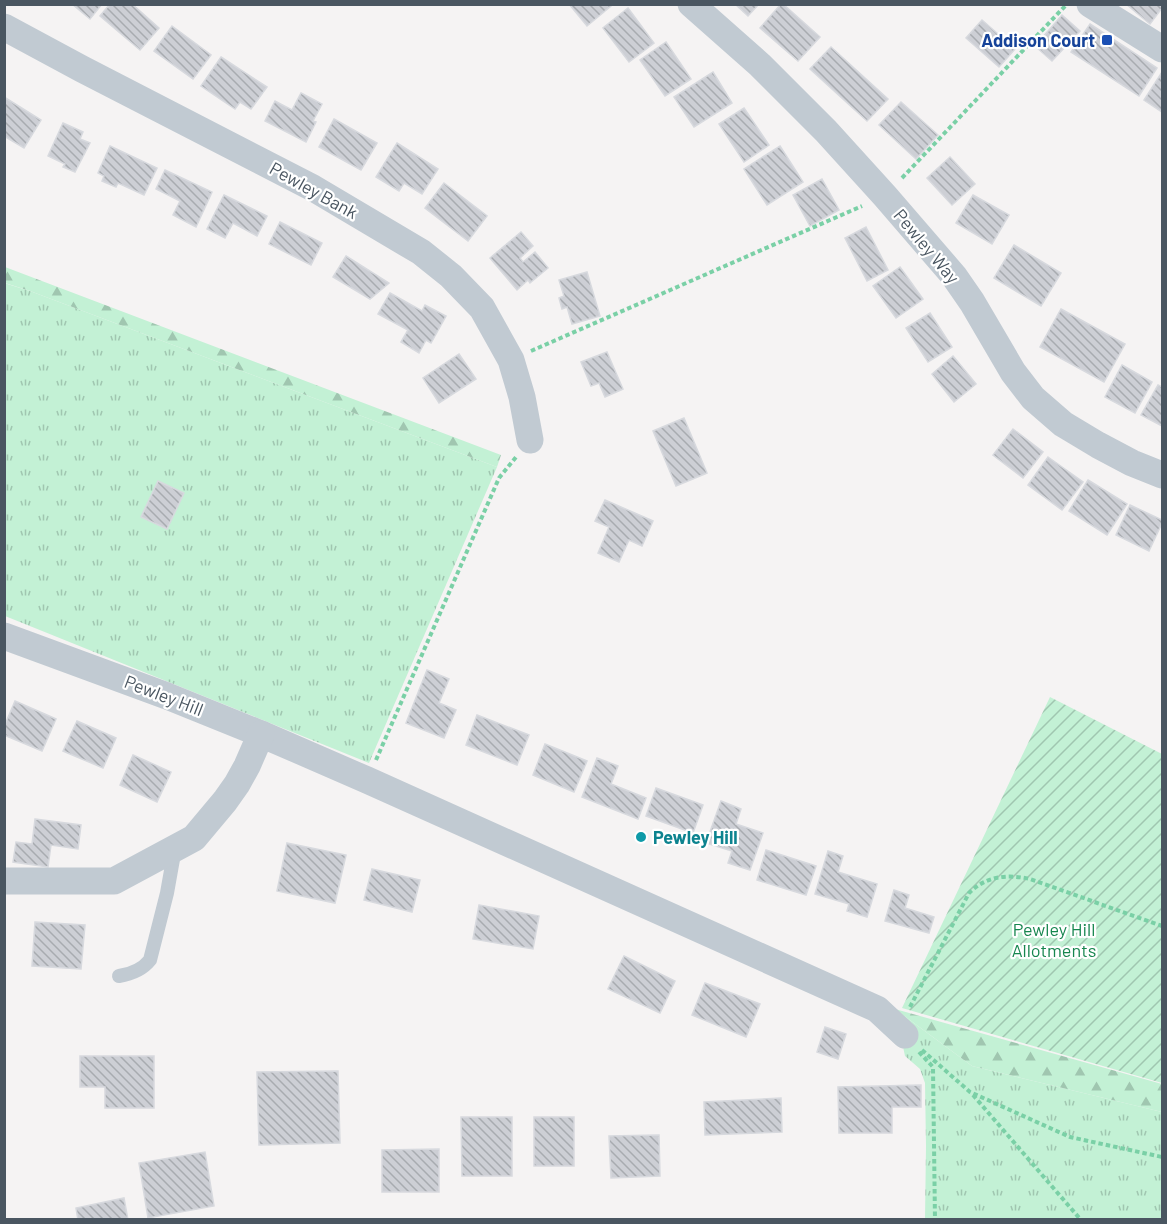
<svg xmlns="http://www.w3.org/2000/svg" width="1167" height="1224" font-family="Barlow,sans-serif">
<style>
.grass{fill:url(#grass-tufts)}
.forest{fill:url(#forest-firs)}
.garden{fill:url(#garden-furrows)}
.building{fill:url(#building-back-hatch);stroke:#d7d9de;stroke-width:1.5}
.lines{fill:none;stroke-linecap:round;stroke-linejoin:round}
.path{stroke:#7ad0a6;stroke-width:4;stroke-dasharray:4.5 3;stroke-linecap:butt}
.service{stroke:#c1cad2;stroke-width:14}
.minor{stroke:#c1cad2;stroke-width:27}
.transit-dot{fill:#1a4fb4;stroke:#fff;stroke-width:2}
.culture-dot{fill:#0f9aa8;stroke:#fff;stroke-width:2}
.labels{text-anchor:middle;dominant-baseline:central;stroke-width:4.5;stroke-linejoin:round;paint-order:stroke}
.transit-label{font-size:18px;font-weight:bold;fill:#164399;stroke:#fff;text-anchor:end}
.street-label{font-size:18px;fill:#4a5661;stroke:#fff}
.culture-label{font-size:18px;font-weight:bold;fill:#0d838f;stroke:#fff;text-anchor:start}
.park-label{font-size:18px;fill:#17864f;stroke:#fff}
</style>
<defs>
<pattern id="grass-tufts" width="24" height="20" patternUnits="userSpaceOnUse" patternTransform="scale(1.5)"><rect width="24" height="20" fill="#c3f1d5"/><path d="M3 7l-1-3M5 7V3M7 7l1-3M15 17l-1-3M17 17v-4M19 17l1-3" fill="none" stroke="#a0c6b0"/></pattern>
<pattern id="forest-firs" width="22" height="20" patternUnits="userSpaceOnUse" patternTransform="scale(1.5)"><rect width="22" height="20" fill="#c3f1d5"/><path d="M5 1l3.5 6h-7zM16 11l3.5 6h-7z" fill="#a0c6b0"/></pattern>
<pattern id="garden-furrows" width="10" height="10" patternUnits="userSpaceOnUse" patternTransform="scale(1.5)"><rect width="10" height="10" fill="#c3f1d5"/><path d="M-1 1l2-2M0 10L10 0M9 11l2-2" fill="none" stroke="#a0c6b0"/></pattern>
<pattern id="building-back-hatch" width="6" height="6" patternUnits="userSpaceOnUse" patternTransform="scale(1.5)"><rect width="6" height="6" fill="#cdcfd5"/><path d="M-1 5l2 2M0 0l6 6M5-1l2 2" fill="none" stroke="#a8abb0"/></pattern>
</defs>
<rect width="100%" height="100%" fill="#f5f3f3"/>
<!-- grass -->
<g class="grass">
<path d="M4 283 30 291 497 467 369 763 5 616Z"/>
<path d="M895 1009 972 1066 1162 1112V1219H925L926 1146 925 1083 920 1069 905 1056Z"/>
</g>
<!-- forest -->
<g class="forest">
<path d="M5 267 501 455 497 467 30 291 5 283Z"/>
<path d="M895 1009 1162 1084V1112L972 1066Z"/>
</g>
<!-- garden -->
<path class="garden" d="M1050 697 1162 754V1083L902 1008Z"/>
<!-- building -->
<g class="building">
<path d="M72 4H102L90 19Z"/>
<path d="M110 4H132L159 28 140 50 100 16Z"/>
<path d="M569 4H610L611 6 587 26Z"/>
<path d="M735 4H759L748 16Z"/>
<path d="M781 4H783L820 37 798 61 760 28Z"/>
<path d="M1126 4H1162V8L1150 24Z"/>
<path d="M628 8 654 43 629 62 603 28Z"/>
<path d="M1062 15 1080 31 1052 61 1035 46Z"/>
<path d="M982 20 1015 49 999 67 966 38Z"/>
<path d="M1090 24 1157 68 1139 96 1071 52Z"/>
<path d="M172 26 211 55 193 79 154 51Z"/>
<path d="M666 42 691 79 665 96 640 60Z"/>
<path d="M831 47 888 99 867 121 810 69Z"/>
<path d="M221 57 267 87 251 109 240 102 235 109 201 86Z"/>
<path d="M713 72 732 103 694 127 674 97Z"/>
<path d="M1162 72V112L1144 100Z"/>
<path d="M301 93 322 104 313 121 316 122 306 142 265 121 275 101 292 110Z"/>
<path d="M4 97 41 120 24 148 4 136Z"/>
<path d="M901 102 938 135 916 159 879 125Z"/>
<path d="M744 108 769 145 744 162 719 124Z"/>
<path d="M334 119 377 143 361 170 319 147Z"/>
<path d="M63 123 83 132 80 139 90 143 75 172 63 167 65 164 48 156Z"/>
<path d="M397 143 438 169 422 194 404 183 399 191 376 177Z"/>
<path d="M110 146 157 168 144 195 118 183 116 187 102 181 104 176 98 173Z"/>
<path d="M780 146 803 182 767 205 744 169Z"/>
<path d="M950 157 975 184 952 205 927 178Z"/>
<path d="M165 170 212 192 196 227 173 215 180 201 156 189Z"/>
<path d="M822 179 839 210 810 226 793 195Z"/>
<path d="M444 183 487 216 468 241 425 208Z"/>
<path d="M224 195 267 216 257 236 233 223 225 238 207 229Z"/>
<path d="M973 195 1009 215 992 244 956 223Z"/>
<path d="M280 222 322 243 311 265 269 244Z"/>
<path d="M866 227 888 270 867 281 845 238Z"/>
<path d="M521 232 533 246 520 258 523 262 535 252 548 268 530 283 528 280 517 290 490 258Z"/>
<path d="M1014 245 1061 273 1041 306 994 278Z"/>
<path d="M346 256 389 283 370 299 333 277Z"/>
<path d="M900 267 923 299 896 318 873 286Z"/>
<path d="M587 272 600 316 572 324 567 307 562 309 559 298 564 296 559 280Z"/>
<path d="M390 293 422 311 425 305 446 316 431 343 426 340 419 353 401 342 408 330 378 314Z"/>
<path d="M1061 309 1125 344 1104 382 1040 347Z"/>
<path d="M930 313 952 347 928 362 906 328Z"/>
<path d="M607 352 623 389 605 397 599 383 591 386 581 362Z"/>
<path d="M459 354 476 379 439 403 423 378Z"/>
<path d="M953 356 976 384 954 402 932 374Z"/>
<path d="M1122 365 1152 382 1135 413 1105 397Z"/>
<path d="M1158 385 1162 387V426L1141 415Z"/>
<path d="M684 418 707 473 676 486 653 431Z"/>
<path d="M1013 429 1043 452 1023 478 993 455Z"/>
<path d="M1048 457 1083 482 1062 510 1028 485Z"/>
<path d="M1088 480 1127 504 1107 535 1069 511Z"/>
<path d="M158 481 184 493 167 529 141 517Z"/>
<path d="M605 500 653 521 642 546 629 540 619 562 598 553 609 527 595 521Z"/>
<path d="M1130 505 1162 520V523L1149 551 1116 535Z"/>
<path d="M427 670 449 679 439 703 456 710 444 738 406 723Z"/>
<path d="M15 701 56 719 42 751 4 735V727Z"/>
<path d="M477 715 529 735 517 765 466 745Z"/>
<path d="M77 721 116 738 103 768 63 751Z"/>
<path d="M545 744 587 761 574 792 533 775Z"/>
<path d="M133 755 171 772 157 802 120 785Z"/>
<path d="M597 758 618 766 611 784 646 798 638 819 582 797Z"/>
<path d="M656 788 703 805 693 833 646 816Z"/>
<path d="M721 801 741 809 736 824 763 833 750 870 728 863 732 851 706 843Z"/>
<path d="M35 819 81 825 78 849 51 845 48 867 13 862 16 842 32 844Z"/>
<path d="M287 843 346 855 335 903 277 891Z"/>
<path d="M766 850 816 866 806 895 757 880Z"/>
<path d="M828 851 843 856 838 872 877 884 867 917 847 911 849 904 815 894Z"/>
<path d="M372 869 420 880 412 912 364 900Z"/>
<path d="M894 890 909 895 905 908 934 917 929 933 885 921Z"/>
<path d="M479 905 539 916 533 949 473 939Z"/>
<path d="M35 922 85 925 81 969 32 966Z"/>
<path d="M624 956 675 981 660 1013 608 989Z"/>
<path d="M705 983 760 1004 746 1037 692 1015Z"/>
<path d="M825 1027 846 1034 838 1059 817 1052Z"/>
<path d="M80 1056H154V1108H105V1087H80Z"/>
<path d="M338 1071 340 1143 259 1145 257 1072Z"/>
<path d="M921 1085V1107H892V1133H839L838 1087Z"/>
<path d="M781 1098 782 1132 705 1135 704 1102Z"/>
<path d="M461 1117H512V1176H462Z"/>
<rect x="534" y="1117" width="40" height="49"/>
<path d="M659 1135 660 1176 611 1178 609 1136Z"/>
<path d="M439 1149V1192H382V1150Z"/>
<path d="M205 1152 214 1206 148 1218 139 1163Z"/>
<path d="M124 1198 128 1220H78L76 1208Z"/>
</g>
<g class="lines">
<!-- path -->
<g class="path">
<path d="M902 178 1066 5"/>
<path d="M531 351 862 206"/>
<path d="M376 760 499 478 516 457"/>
<path d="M910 1007 969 893C986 876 1007 874 1030 879L1162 926"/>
<path d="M922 1050 970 1092 1070 1137 1162 1157"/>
<path d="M919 1052 933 1067 935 1220"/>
<path d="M973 1095 1081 1220"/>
</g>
<!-- service -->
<path class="service" d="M119 976C132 974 142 970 150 960L167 893 175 848"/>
<!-- minor -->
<g class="minor">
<path d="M691 4 760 65 826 131 885 196 954 276 972 302 1013 372 1033 398 1063 424 1098 445 1132 463 1162 475"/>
<path d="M1090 4 1162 49"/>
<path d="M4 27 82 69 313 188 421 252 451 276 482 308 511 360 522 397 530 440"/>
<path d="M4 636 167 696 261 734 367 780 877 1009 905 1035"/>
<path d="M4 881H114L194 838 225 801 237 784 247 766 261 734"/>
</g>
</g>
<!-- markers -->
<rect class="transit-dot" x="1101" y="34" width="12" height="12" rx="3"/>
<circle class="culture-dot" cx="641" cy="837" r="6"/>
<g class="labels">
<!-- transit labels -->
<g class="transit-label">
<text x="1095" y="40">Addison Court</text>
</g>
<!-- street labels -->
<g class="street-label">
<text transform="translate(314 190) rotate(29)">Pewley Bank</text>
<text transform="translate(927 246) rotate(50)">Pewley Way</text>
<text transform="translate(164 695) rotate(21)">Pewley Hill</text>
</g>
<!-- culture labels -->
<g class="culture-label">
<text x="653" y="837">Pewley Hill</text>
</g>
<!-- park labels -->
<g class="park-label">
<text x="1054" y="929">Pewley Hill<tspan x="1054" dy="21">Allotments</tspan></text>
</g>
</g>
<!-- border -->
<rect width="1167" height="1224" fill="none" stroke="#4a5661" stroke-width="12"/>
</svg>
